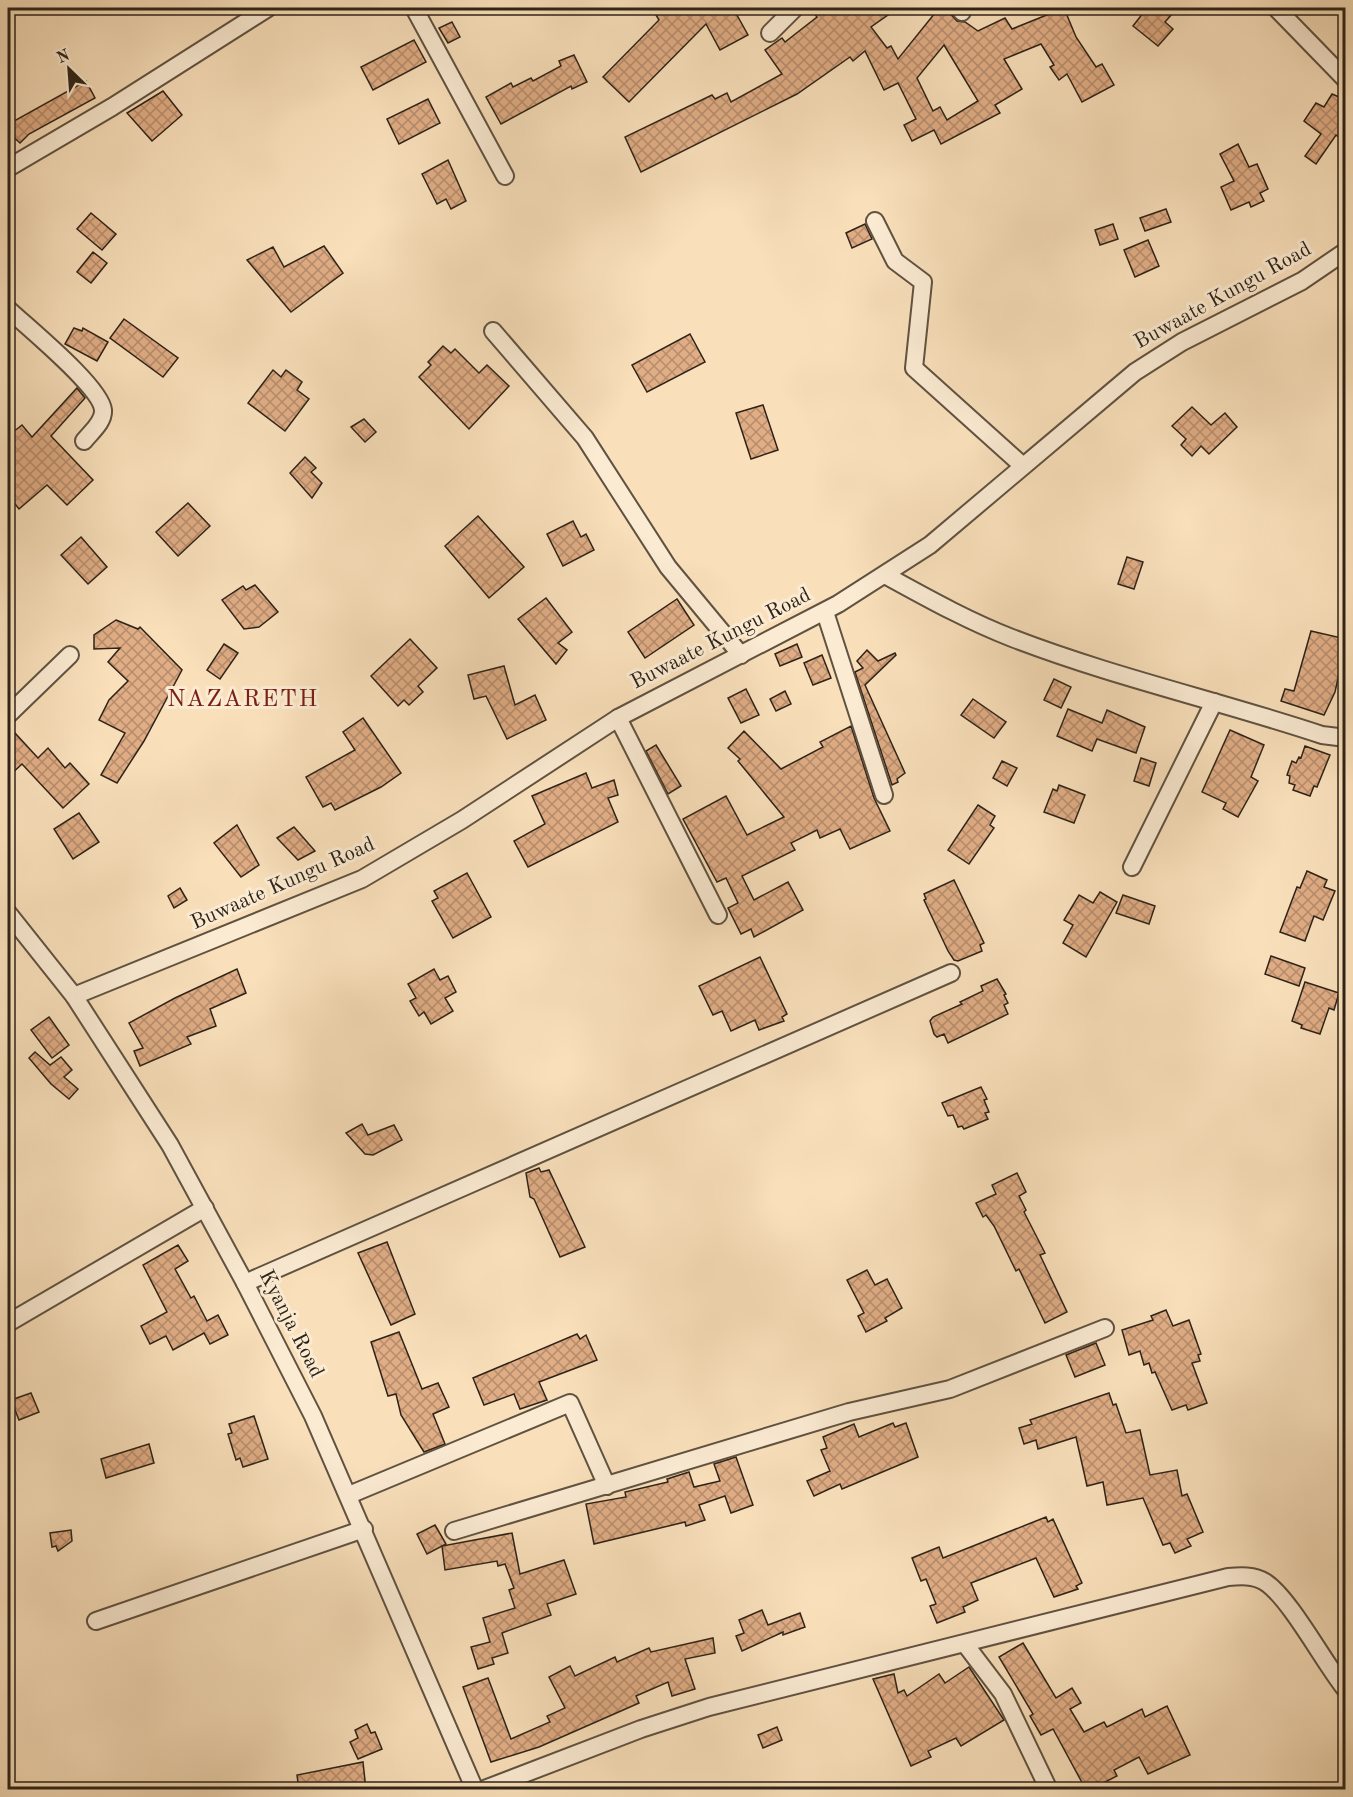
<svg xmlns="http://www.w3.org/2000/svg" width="1353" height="1797" font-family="'Old Standard TT',serif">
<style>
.building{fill:url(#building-cross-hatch);stroke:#2d2318;stroke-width:1.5;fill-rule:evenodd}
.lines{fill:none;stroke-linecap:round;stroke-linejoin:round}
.street-casing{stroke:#605241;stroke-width:20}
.street{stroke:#fbebd3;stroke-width:16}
.labels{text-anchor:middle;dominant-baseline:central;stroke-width:6;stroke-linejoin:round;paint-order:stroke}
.street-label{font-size:21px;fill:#2d2318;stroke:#fbebd3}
.quarter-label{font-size:24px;letter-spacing:1.5px;fill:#7a1f14;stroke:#fbebd3}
</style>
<defs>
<pattern id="building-cross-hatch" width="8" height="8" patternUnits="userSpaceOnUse" patternTransform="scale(1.5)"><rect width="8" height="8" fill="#e0ad85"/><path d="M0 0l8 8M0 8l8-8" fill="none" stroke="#b68c6c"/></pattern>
</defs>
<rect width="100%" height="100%" fill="#f9e0bb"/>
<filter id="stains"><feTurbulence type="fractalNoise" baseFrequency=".00333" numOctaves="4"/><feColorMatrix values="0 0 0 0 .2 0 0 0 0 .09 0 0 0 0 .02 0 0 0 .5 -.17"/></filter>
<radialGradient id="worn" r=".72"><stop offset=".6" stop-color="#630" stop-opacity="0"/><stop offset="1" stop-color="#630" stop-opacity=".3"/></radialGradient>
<!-- building -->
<g class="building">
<path d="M652 8H733L748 35 720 50 706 24 629 102 603 77 659 20Z"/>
<path d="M810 8H898L871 27 887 48 891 46 898 59 939 8H945L957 21 965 22 978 31 1005 18 1012 29 1064 8 1076 37 1096 67 1102 64 1114 85 1082 102 1067 74 1059 80 1050 67 1054 65 1041 44 1004 59 1022 89 995 105 1000 113 941 144 934 130 912 141 904 125 916 119 898 83 884 90 865 51 853 61 850 57 797 94 641 172 625 137 712 95 715 99 727 93 731 102 782 74 765 50 782 38 785 42 817 17ZM944 45 978 101 947 120 940 107 933 111 917 78Z"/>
<path d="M1147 8H1164L1172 14 1165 22 1173 29 1158 46 1133 26Z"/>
<path d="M452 22 460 37 448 43 439 28Z"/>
<path d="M414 40 426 62 373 90 361 67Z"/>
<path d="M574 55 587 82 572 89 571 86 501 124 486 97 511 83 513 87 531 78 533 81 561 66 559 61Z"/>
<path d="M86 81 95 98 29 134 20 143 8 132V127L14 121Z"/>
<path d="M163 91 182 115 152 141 127 113Z"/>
<path d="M1332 94 1346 100V143L1336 135 1316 164 1305 156 1321 134 1304 121 1316 103 1324 107Z"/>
<path d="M428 99 440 123 399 144 387 119Z"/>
<path d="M1238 144 1249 167 1257 164 1268 189 1260 193 1264 201 1251 207 1249 202 1231 210 1221 187 1234 181 1220 154Z"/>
<path d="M448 160 466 201 451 209 446 199 437 204 422 174Z"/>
<path d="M1166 209 1171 222 1145 231 1140 218Z"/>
<path d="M91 213 116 234 102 250 77 229Z"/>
<path d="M865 224 872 239 852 248 846 233Z"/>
<path d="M1113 224 1118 239 1100 245 1095 230Z"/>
<path d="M1148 240 1159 266 1135 277 1124 250Z"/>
<path d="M324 246 343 273 291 312 247 260 273 247 284 267Z"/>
<path d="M93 252 107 263 91 283 77 272Z"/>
<path d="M124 319 178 358 163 377 110 338Z"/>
<path d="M74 328 82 331 83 328 108 342 97 361 65 344Z"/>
<path d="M690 334 705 362 647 392 632 365Z"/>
<path d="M443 346 451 353 455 349 479 373 487 365 509 386 469 429 419 377 431 365 428 362Z"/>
<path d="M273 370 281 377 286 370 302 382 297 390 309 399 285 431 248 403Z"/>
<path d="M77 388 85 398 51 436 93 480 67 505 47 485 19 509 8 495V436L22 425 32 437Z"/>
<path d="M763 405 778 450 751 459 736 413Z"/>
<path d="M1192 407 1211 425 1225 413 1237 427 1209 454 1201 446 1192 456 1181 445 1186 439 1172 426Z"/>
<path d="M364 419 376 432 365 442 351 427Z"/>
<path d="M305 457 316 468 311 472 322 483 312 498 290 473Z"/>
<path d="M188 503 210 526 178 556 156 532Z"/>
<path d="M478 516 524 567 489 598 445 546Z"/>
<path d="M573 521 581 537 586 534 594 550 563 566 547 534Z"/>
<path d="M81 537 107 567 88 584 61 555Z"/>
<path d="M1127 557 1143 562 1134 589 1118 584Z"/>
<path d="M255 585 278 612 259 627 244 629 222 600 243 586 246 590Z"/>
<path d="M546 598 572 632 558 643 567 650 556 664 518 619Z"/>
<path d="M677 599 694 625 645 658 628 632Z"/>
<path d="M116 620 138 629 140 627 182 670 144 741 117 783 101 775 125 733 99 720 109 700 128 681 108 662 120 648 94 649V635Z"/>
<path d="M1311 631 1346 639V670L1340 669 1335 692 1324 715 1281 701 1285 689 1294 691Z"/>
<path d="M410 639 437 668 418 686 423 692 409 705 404 700 398 706 371 676Z"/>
<path d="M224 644 238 653 220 679 207 670Z"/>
<path d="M797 644 802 657 780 666 775 654Z"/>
<path d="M867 650 878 661 895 653 896 655 865 685 905 773 897 779 898 782 892 785 855 672 863 668 857 661Z"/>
<path d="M822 655 831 678 813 685 804 663Z"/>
<path d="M504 666 515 705 535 695 546 720 507 739 486 696 474 699 468 675Z"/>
<path d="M1054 679 1071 687 1061 708 1044 700Z"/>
<path d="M746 689 759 715 741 723 728 698Z"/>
<path d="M785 691 791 704 776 711 770 699Z"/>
<path d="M973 699 1006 722 994 738 961 715Z"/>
<path d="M1068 709 1102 723 1107 710 1145 727 1136 753 1097 739 1092 751 1057 736Z"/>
<path d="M363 718 401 773 381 787 335 810 331 803 323 807 306 777 355 750 343 732Z"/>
<path d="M851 726 874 798 890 831 850 849 840 829 820 838 817 830 791 843 795 850 742 876 754 900 788 882 803 910 754 937 751 929 741 934 728 908 738 903 726 878 717 882 683 819 726 796 747 835 784 817 738 761 740 759 728 748 744 731 781 769 823 747 820 742Z"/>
<path d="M1230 730 1264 745 1251 777 1258 781 1238 817 1223 809 1226 803 1202 792Z"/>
<path d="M15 733 38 758 48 748 65 768 70 763 89 784 63 808 22 764 8 777V740Z"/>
<path d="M656 745 681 786 668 794 646 751Z"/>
<path d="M1305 746 1330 755 1317 787 1314 786 1310 796 1293 790 1295 785 1289 783 1290 776 1287 775 1292 761 1296 763 1299 757 1301 758Z"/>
<path d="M1141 758 1156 763 1149 786 1134 781Z"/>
<path d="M1002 761 1017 768 1007 786 993 778Z"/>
<path d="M586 773 592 788 614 780 618 795 608 798 618 822 528 867 514 841 545 824 532 796Z"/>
<path d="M1059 785 1085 795 1074 823 1044 812 1053 789 1057 791Z"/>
<path d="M978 805 995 816 990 825 994 828 969 864 948 850Z"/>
<path d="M79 813 99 842 73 859 54 829Z"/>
<path d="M237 825 259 865 241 877 214 843Z"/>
<path d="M294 827 315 851 298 860 277 838Z"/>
<path d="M1307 871 1327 880 1324 887 1335 891 1323 920 1314 916 1305 941 1280 932 1297 887 1300 888Z"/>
<path d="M467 873 491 917 453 938 432 901 438 898 434 891Z"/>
<path d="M954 880 984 943 980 945 982 951 958 961 954 960 948 951 924 900 926 899 924 894Z"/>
<path d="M180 888 187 900 174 908 168 896Z"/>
<path d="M1100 892 1117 902 1086 957 1063 943 1073 925 1064 920 1079 895 1093 903Z"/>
<path d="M1123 895 1155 906 1149 924 1116 913Z"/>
<path d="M1271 956 1305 968 1299 986 1265 974Z"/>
<path d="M760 957 787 1014 782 1017 784 1021 759 1030 755 1020 731 1031 722 1011 713 1015 699 986Z"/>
<path d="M237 969 246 993 210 1009 216 1026 187 1037 191 1044 140 1066 134 1051 143 1048 129 1023 175 998Z"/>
<path d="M434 969 440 980 448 976 456 992 445 998 453 1011 431 1024 424 1012 419 1016 410 1001 416 998 408 984Z"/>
<path d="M997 979 1006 994 1004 995 1008 1003 1004 1005 1008 1014 948 1043 944 1034 937 1037 934 1034 930 1021 933 1017 962 1004 960 1002 983 991 981 986Z"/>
<path d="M1305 982 1339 993 1334 1010 1329 1008 1320 1034 1301 1028 1302 1025 1292 1021Z"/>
<path d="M49 1017 69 1045 52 1058 31 1030Z"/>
<path d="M35 1052 50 1065 61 1057 72 1070 64 1077 78 1089 69 1099 51 1084 29 1058Z"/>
<path d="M981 1087 987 1099 984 1100 989 1112 985 1113 988 1119 964 1129 962 1126 958 1127 953 1115 948 1116 942 1103Z"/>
<path d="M362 1124 368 1135 394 1125 402 1140 373 1155 365 1154 346 1133Z"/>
<path d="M539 1168 541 1172 549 1170 585 1247 560 1257 534 1199 530 1197 526 1173Z"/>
<path d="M1017 1173 1026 1192 1019 1196 1026 1210 1024 1212 1045 1253 1040 1255 1067 1312 1045 1323 1019 1269 1016 1271 994 1226 986 1215 983 1217 976 1203 996 1194 992 1185Z"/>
<path d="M387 1242 415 1314 391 1325 358 1253Z"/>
<path d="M178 1245 188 1261 175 1269 191 1298 194 1296 207 1321 218 1315 228 1335 210 1344 204 1333 173 1350 166 1336 150 1344 141 1326 167 1312 143 1265Z"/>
<path d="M867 1270 875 1285 887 1279 902 1308 885 1318 887 1321 866 1332 858 1316 864 1313 847 1280Z"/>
<path d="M1166 1310 1173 1326 1189 1320 1201 1354 1198 1355 1200 1361 1192 1363 1207 1403 1188 1410 1186 1405 1172 1410 1155 1372 1152 1373 1149 1363 1144 1365 1140 1351 1129 1355 1122 1330 1153 1320 1151 1316Z"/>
<path d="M399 1332 422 1389 438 1383 449 1407 433 1414 445 1444 424 1452 401 1415 396 1394 388 1396 371 1342Z"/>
<path d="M577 1334 580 1339 586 1335 597 1360 539 1382 547 1400 520 1409 514 1394 484 1405 473 1378Z"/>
<path d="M1096 1343 1105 1365 1075 1377 1066 1355Z"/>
<path d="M31 1393 39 1412 19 1420 11 1400Z"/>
<path d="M1109 1393 1113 1405 1116 1404 1126 1433 1140 1430 1150 1475 1177 1470 1182 1496 1187 1494 1203 1532 1187 1539 1191 1546 1175 1553 1170 1543 1163 1545 1143 1498 1107 1505 1103 1482 1087 1486 1076 1437 1038 1449 1036 1440 1024 1444 1019 1428 1032 1424 1030 1420Z"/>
<path d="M254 1416 268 1459 243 1467 240 1458 236 1460 228 1434 232 1433 229 1424Z"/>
<path d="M893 1423 895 1427 906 1423 918 1457 842 1489 840 1484 814 1496 807 1481 830 1471 821 1450 827 1448 823 1437 854 1424 859 1437Z"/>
<path d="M149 1444 154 1463 106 1478 101 1459Z"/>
<path d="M736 1457 753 1505 731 1513 725 1496 699 1505 705 1520 686 1526 685 1522 594 1544 586 1504 626 1497 625 1492 668 1482 667 1479 689 1472 694 1487 720 1481 714 1464Z"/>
<path d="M1046 1517 1048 1522 1053 1519 1082 1583 1076 1586 1078 1589 1054 1597 1036 1558 971 1583 978 1600 963 1607 965 1612 937 1623 930 1606 936 1604 926 1579 921 1581 912 1558 939 1547 943 1558Z"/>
<path d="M435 1525 446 1544 427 1554 417 1534Z"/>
<path d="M71 1530 72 1541 58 1551 56 1546 52 1547 50 1533Z"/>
<path d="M512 1533 520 1574 564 1560 576 1594 547 1604 551 1615 502 1633 508 1653 492 1658 494 1664 478 1669 471 1647 490 1642 483 1618 515 1608 509 1590 514 1588 505 1564 498 1566 497 1561 445 1570 442 1546Z"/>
<path d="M762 1610 768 1625 800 1613 805 1627 783 1635V1632L742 1651 736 1636 744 1633 739 1620Z"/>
<path d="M713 1638 715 1653 685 1659 695 1689 672 1696 668 1682 636 1696 639 1703 539 1747 491 1762 463 1687 488 1678 511 1739 550 1722 547 1716 565 1708 549 1677 570 1666 575 1676 615 1657 617 1662 649 1648 651 1652Z"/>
<path d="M1023 1643 1056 1698 1072 1688 1081 1703 1070 1709 1084 1732 1104 1722 1107 1727 1142 1709 1145 1717 1167 1706 1190 1755 1148 1774 1139 1757 1114 1770 1117 1776 1099 1785 1097 1782 1085 1788 1053 1729 1041 1735 1030 1716 1033 1714 999 1657Z"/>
<path d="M969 1667 1004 1720 961 1746 956 1738 928 1751 931 1757 911 1766 873 1679 894 1674 898 1693 904 1690 907 1696 939 1674 945 1683Z"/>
<path d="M367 1724 371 1733 375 1732 382 1749 358 1759 350 1742 358 1738 355 1730Z"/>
<path d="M777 1727 782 1740 763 1748 758 1735Z"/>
<path d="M363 1762 366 1790H299L297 1775Z"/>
</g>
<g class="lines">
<!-- street casing -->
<g class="street-casing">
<g id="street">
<path d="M414 8 505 176"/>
<path d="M959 8 962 12"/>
<path d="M1276 8 1346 80"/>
<path d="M770 33 795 8"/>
<path d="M8 168 112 107 268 8"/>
<path d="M875 221 895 261 923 282 914 368 1023 466"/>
<path d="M8 309C27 327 101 387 103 410 104 422 91 432 84 441"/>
<path d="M493 331 585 438 668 567 741 655"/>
<path d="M885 575C927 598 968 621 1012 638 1113 677 1220 701 1322 735L1346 738"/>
<path d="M825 612 884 795"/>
<path d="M8 715 70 655"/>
<path d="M618 718 718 915"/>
<path d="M1132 867 1214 702"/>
<path d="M8 913 74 996 170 1145 245 1283 313 1416 475 1790"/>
<path d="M74 996 362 879 462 820 618 718 838 604 930 545 1135 372 1182 342 1302 281 1346 251"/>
<path d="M245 1283 951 973"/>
<path d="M8 1323 205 1208"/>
<path d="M349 1495 570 1403 607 1486"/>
<path d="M454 1531 849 1412 950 1389 1105 1328"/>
<path d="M96 1621 364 1529"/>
<path d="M965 1644 1003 1694 1049 1790"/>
<path d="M482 1790 641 1729 709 1707 1228 1577C1240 1576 1254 1575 1265 1582 1290 1598 1324 1663 1346 1690"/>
</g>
</g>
<!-- street -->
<use href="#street" class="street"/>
</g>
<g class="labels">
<!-- street labels -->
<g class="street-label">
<text transform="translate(1223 296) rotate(-29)">Buwaate Kungu Road</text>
<text transform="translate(721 639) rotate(-27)">Buwaate Kungu Road</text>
<text transform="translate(283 884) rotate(-24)">Buwaate Kungu Road</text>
<text transform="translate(291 1324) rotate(63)">Kyanja Road</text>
</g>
<!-- quarter labels -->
<g class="quarter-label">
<text x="243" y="700">NAZARETH</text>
</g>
</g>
<!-- margin -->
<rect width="1353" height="1797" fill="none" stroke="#f9e0bb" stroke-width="30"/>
<rect x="9" y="9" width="1335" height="1779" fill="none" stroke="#2d2318" stroke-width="3"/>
<rect x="15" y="15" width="1323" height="1767" fill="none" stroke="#2d2318" stroke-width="1.5"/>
<!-- north arrow -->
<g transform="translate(69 69) rotate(335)" stroke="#fbebd3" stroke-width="4.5" paint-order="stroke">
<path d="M0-4.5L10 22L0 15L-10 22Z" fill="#2d2318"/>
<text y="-9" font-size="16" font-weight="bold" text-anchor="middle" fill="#2d2318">N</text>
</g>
<rect width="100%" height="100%" filter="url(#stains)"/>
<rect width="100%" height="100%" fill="url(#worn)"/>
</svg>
